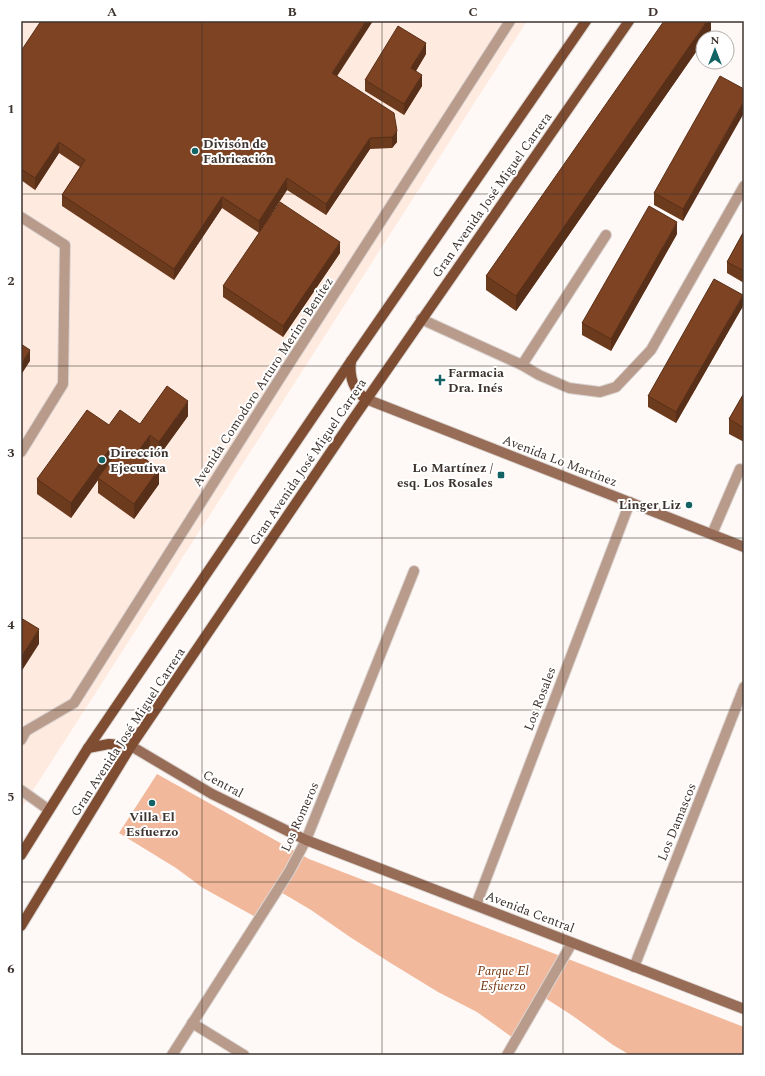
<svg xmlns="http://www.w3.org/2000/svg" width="765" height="1076" font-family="Spectral,serif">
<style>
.built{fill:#ffeae0}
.green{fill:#f2b89b}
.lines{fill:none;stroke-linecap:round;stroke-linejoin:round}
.service-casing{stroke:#dbd5d2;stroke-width:12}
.minor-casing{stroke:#dbd5d2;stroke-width:12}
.secondary-casing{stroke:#dbd5d2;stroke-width:12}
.primary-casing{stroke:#dbd5d2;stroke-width:12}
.service{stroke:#b99b8c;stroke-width:10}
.minor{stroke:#b99b8c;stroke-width:10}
.secondary{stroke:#986d58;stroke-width:10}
.primary{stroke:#7f4d32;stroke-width:10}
.wall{fill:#6c3a1d}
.shaded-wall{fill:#582f18}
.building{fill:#7d4322;stroke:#582f18}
.grid{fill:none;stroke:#3d332e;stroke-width:1;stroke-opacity:0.55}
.poi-dot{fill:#136365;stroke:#fff;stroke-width:1.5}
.labels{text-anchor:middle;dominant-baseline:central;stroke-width:4;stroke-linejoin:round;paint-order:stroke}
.poi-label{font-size:13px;font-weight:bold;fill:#3d332e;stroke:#fff;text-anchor:start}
.street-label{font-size:13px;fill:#3d332e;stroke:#fff}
.park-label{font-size:13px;font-style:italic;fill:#72350f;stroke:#fff}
.neatline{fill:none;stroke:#3d332e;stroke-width:1.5}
.grid-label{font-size:13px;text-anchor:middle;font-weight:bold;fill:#3d332e}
</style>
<rect width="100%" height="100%" fill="#fef9f6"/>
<!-- built -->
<path class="built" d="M21 21H527L21 809Z"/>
<!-- green -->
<path class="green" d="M157 774 309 859 744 1027V1055H630L613 1045 573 1016 542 996 516 1040 477 1012 438 992 389 962 350 937 311 910 284 894 276 892 259 919 203 888 176 868 119 833Z"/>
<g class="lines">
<!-- service casing -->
<g class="service-casing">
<g id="service">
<path d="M21 217 65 245 63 384 21 452"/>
<path d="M421 319 522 365 539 375 569 388 600 392 616 387 651 350 744 186"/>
<path d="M522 365 606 235"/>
<path d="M712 534 740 469"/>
<path d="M21 740 26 731 74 703 282 375 510 21"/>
<path d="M21 790 49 810"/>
</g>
</g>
<!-- minor casing -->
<g class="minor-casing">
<g id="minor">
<path d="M476 905 630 502"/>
<path d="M634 967 744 687"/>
<path d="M192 1023 244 1055"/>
<path d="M172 1055 289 872 306 840 414 571"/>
<path d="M507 1055 572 943"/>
</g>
</g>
<!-- secondary casing -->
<g class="secondary-casing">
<g id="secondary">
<path d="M366 399 744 547"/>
<path d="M131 746 212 794 306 840 744 1009"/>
</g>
</g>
<!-- primary casing -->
<g class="primary-casing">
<g id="primary">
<path d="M351 361C349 377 353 390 366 399"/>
<path d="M88 748 109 744 131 746"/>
<path d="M21 855 88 748 351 361 586 21"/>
<path d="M21 926 131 746 353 419 629 21"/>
</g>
</g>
<!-- service -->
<use href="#service" class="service"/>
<!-- minor -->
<use href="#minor" class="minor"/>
<!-- secondary -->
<use href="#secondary" class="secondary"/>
<!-- primary -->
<use href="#primary" class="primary"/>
</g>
<!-- wall -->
<g class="wall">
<path d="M711 21V30L516 311 486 290V276Z"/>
<path d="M21 51 337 76 397 142 392 148 370 149 326 215 287 190 259 233 222 208 174 280 62 206V195L80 167 59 153 35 190 21 180Z"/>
<path d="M426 54 416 71 422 86 404 115 365 91V80Z"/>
<path d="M744 89 683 221 654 205V193Z"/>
<path d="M744 231V283L727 273V262Z"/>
<path d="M677 234 611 351 582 335V323Z"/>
<path d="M340 253 283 337 223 297V286Z"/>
<path d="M743 306 676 423 648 407V396Z"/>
<path d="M744 393V442L729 434V419Z"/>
<path d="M188 416 159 456 150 450 144 458 159 484 134 519 98 493V480L71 518 37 494V479L109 425 140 424Z"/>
</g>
<!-- shaded-wall -->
<g class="shaded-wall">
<path d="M366 21H373L332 84V73Z"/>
<path d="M707 21H711V30L706 38H703V42L516 311V296Z"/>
<path d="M426 43V54L411 79V68Z"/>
<path d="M422 75V86L404 115V104Z"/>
<path d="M744 101V113L683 221V209Z"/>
<path d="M397 131V142L392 148V137Z"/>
<path d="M370 138V149L326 215V204Z"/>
<path d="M59 142V153L35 190V178Z"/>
<path d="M287 178V190L259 233V221Z"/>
<path d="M222 197V208L174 280V269Z"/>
<path d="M677 222V234L611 351V339Z"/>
<path d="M340 242V253L283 337V326Z"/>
<path d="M743 295V306L676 423V412Z"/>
<path d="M30 350V361L21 375V364Z"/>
<path d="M188 401V416L159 456V442Z"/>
<path d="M150 435V450L137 468V453Z"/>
<path d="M110 449V464L98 478V480L71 518V503Z"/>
<path d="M159 469V484L134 519V504Z"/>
<path d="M39 629V644L21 672V657Z"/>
</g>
<!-- building -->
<g class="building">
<path d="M41 21H366L332 73 394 113 397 131 392 137 370 138 326 204 287 178 259 221 222 197 174 269 62 195 85 160 59 142 35 178 21 169V51Z"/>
<path d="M664 21H707L516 296 486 276Z"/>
<path d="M398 26 426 43 411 68 422 75 404 104 365 80Z"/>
<path d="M720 76 744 89V101L683 209 654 193Z"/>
<path d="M280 202 340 242 283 326 223 286Z"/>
<path d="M649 206 677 222 611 339 582 323Z"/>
<path d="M744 231V271L727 262Z"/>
<path d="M714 279 743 295 676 412 648 396Z"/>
<path d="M21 344 30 350 21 364Z"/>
<path d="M167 386 188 401 159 442 150 435 137 453 159 469 134 504 98 478 116 453 110 449 71 503 37 479 87 410 109 425 120 410 140 424Z"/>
<path d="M744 393V428L729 419Z"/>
<path d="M21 618 39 629 21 657Z"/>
</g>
<!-- grid -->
<path class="grid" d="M202 21V1055M382 21V1055M563 21V1055M21 194H744M21 366H744M21 538H744M21 710H744M21 882H744"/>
<!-- markers -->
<g class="poi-dot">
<circle cx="195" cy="151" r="4"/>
<path d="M438 374h4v4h4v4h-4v4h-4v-4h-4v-4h4z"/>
<circle cx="102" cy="460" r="4"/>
<rect x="497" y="471" width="8" height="8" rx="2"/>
<circle cx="689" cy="505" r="4"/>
<circle cx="152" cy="803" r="4"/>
</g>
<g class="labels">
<!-- poi labels -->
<g class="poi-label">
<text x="203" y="144">Divisón de<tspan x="203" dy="15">Fabricación</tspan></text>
<text x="448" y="373">Farmacia<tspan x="448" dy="15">Dra. Inés</tspan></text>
<text x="110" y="453">Dirección<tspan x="110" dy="15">Ejecutiva</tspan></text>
<text x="493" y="468" text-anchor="end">Lo Martínez /<tspan x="493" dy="15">esq. Los Rosales</tspan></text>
<text x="681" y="505" text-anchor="end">Linger Liz</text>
<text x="152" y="817" text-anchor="middle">Villa El<tspan x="152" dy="15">Esfuerzo</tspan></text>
</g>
<!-- street labels -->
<g class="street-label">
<text transform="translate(492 195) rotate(-55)">Gran Avenida José Miguel Carrera</text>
<text transform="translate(263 382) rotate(-57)">Avenida Comodoro Arturo Merino Benítez</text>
<text transform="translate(560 461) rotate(21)">Avenida Lo Martínez</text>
<text transform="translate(308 462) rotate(-56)">Gran Avenida José Miguel Carrera</text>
<text transform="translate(540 699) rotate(-69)">Los Rosales</text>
<text transform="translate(128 732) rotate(-57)">Gran Avenida José Miguel Carrera</text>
<text transform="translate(223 784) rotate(28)">Central</text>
<text transform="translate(300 817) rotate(-66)">Los Romeros</text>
<text transform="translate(677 822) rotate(-68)">Los Damascos</text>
<text transform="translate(530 912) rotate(21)">Avenida Central</text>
</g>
<!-- park labels -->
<g class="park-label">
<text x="503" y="971">Parque El<tspan x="503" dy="15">Esfuerzo</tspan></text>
</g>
</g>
<!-- border -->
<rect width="765" height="1076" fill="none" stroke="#ffffff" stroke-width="44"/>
<!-- north arrow -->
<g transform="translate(715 50)"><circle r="19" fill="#ffffff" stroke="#b1adab"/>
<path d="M0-3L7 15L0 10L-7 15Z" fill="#136365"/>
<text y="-6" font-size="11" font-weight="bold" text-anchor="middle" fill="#3d332e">N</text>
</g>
<rect x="22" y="22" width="721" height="1032" class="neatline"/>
<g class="grid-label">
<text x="112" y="16">A</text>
<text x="292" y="16">B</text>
<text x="473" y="16">C</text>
<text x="653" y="16">D</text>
<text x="11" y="113">1</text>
<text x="11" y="285">2</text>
<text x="11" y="457">3</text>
<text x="11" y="629">4</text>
<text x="11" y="801">5</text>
<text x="11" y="973">6</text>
</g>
</svg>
